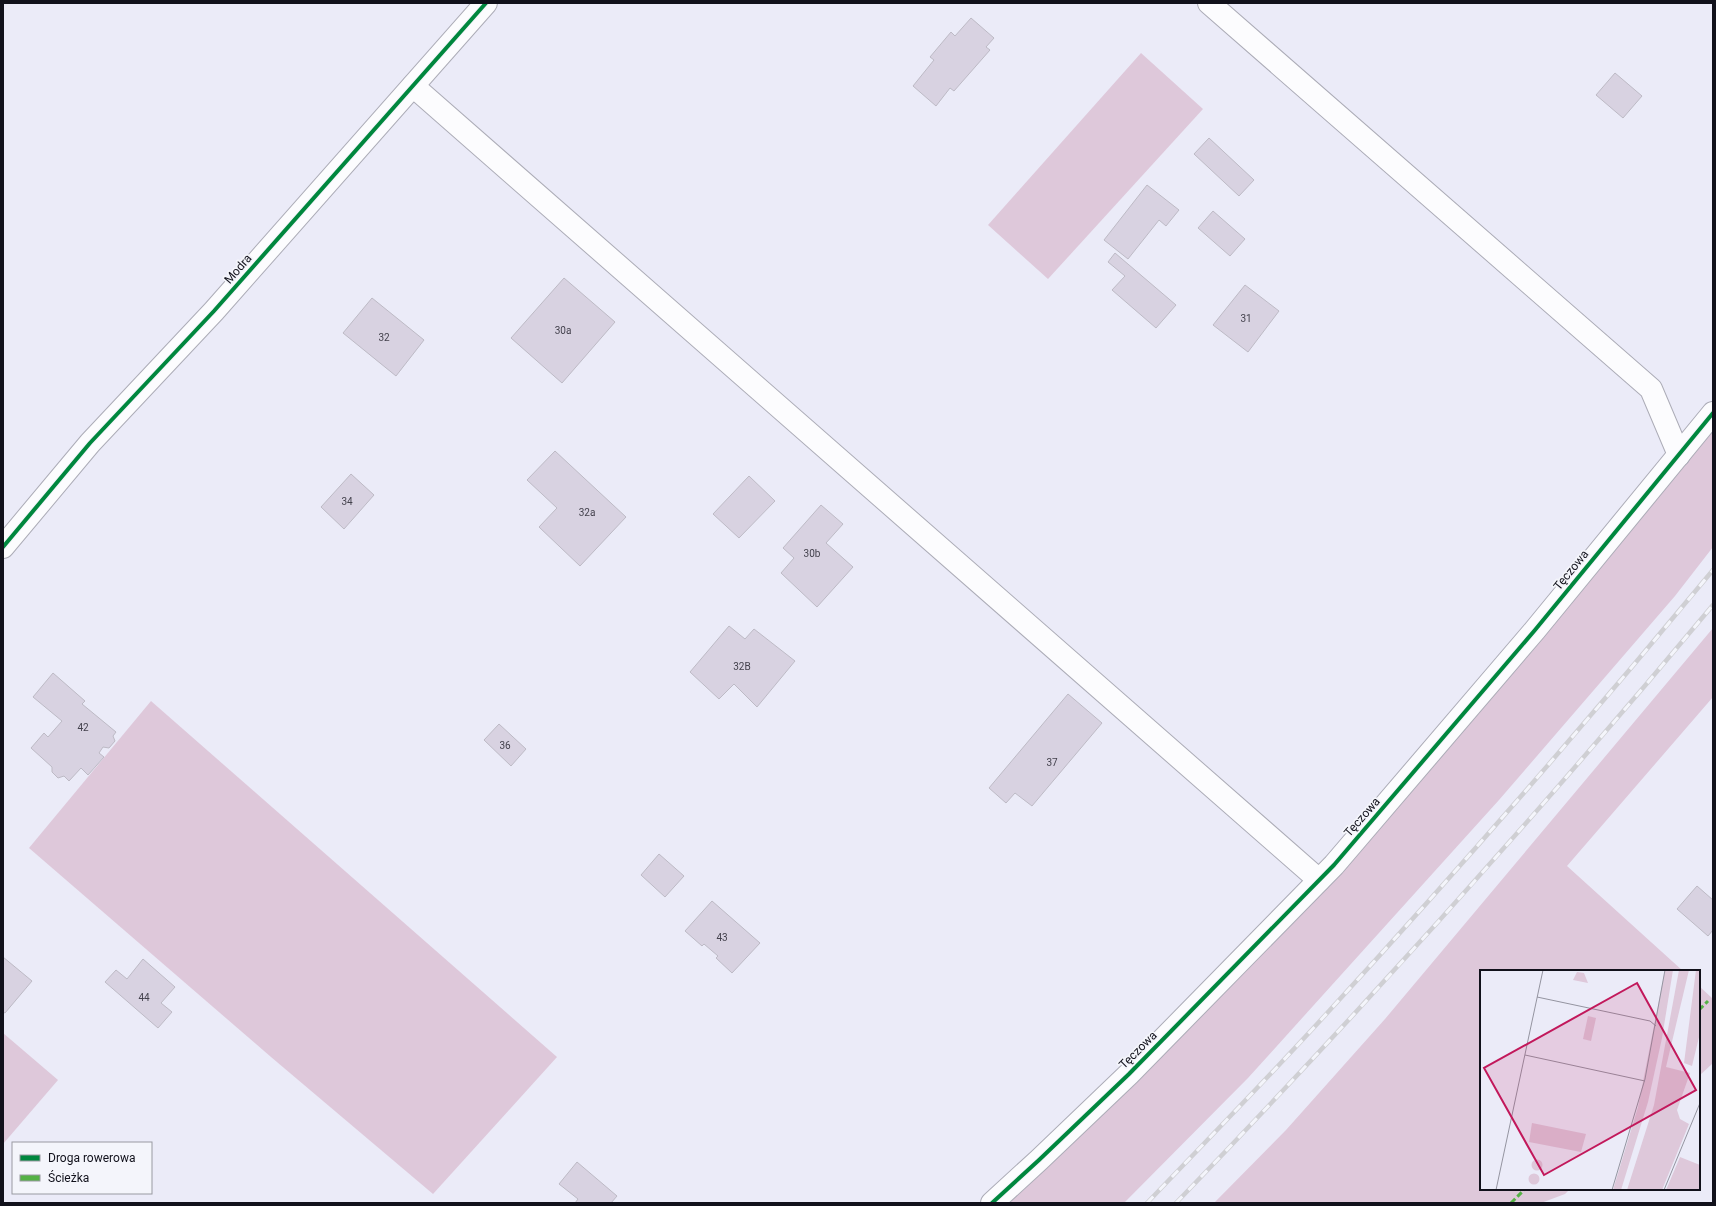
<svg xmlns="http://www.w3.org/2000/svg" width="1716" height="1206" font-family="Roboto,sans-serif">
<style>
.green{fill:#dec8da}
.building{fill:#d8d2e1;stroke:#bdbac5}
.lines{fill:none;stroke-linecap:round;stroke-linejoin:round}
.minor-casing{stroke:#acacb7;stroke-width:24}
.minor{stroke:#fcfcfe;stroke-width:22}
.rail-casing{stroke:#cfcfd3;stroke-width:4.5}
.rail{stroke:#f4f5fb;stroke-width:3;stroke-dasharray:9;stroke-linecap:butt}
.quiet{stroke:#54b145;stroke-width:3;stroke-dasharray:6 3;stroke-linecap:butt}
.cycleway-casing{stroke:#f4f5fb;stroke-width:6}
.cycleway{stroke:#00873e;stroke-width:4}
.labels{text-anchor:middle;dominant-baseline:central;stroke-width:3.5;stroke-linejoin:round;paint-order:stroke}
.number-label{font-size:10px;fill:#43414c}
.street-label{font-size:12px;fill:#11111b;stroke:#f4f5fb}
.inset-road{fill:none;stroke:#9494a0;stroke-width:1}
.view{fill:#c2185b;fill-opacity:0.15;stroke:#c2185b;stroke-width:2}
.inset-edge{fill:none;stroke:#11111b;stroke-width:2}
</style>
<rect width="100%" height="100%" fill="#ebebf8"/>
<!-- green -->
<g class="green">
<path d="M1141 53 1203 109 1048 279 988 225Z"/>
<path d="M1713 425V547L1675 596 1499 800 1248 1078 1124 1203H1003L1143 1071Z"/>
<path d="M1713 628V697L1567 866 1683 971H1481V1189H1570L1565 1194 1541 1203H1214L1286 1130 1385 1019Z"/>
<path d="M151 701 557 1057 433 1194 271 1057 29 848Z"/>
<path d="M1699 986 1713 999V1063L1699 1076Z"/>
<path d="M3 1033 58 1080 3 1144Z"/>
</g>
<!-- building -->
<g class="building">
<path d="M971 18 994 38 986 47 990 50 954 91 950 88 936 106 913 86 934 60 930 57 951 32 955 36Z"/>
<path d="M1615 73 1642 96 1623 118 1596 95Z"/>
<path d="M1209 138 1254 180 1239 196 1194 154Z"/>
<path d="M1147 185 1179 210 1166 226 1159 220 1128 259 1104 240Z"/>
<path d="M1213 211 1245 239 1230 256 1198 228Z"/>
<path d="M1115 253 1176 305 1156 328 1112 290 1125 276 1108 262Z"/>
<path d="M564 278 615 322 562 383 511 338Z"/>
<path d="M1245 285 1279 311 1248 352 1213 325Z"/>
<path d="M372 298 424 340 396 376 343 333Z"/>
<path d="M555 451 626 517 580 566 539 527 557 508 527 480Z"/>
<path d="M351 474 374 495 344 529 321 507Z"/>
<path d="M749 476 775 501 739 538 713 514Z"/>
<path d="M821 505 843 524 826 543 853 567 817 607 781 573 794 558 783 548Z"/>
<path d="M729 626 745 639 754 629 795 661 757 707 734 684 719 699 690 672Z"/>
<path d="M53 673 85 701 82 704 116 732 113 736 115 741 109 748 103 747 99 753 104 757 88 775 81 768 69 781 64 776 58 778 52 772V767L31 748 44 733 48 737 62 721 33 697Z"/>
<path d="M1068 694 1102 723 1032 806 1015 793 1006 803 989 788Z"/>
<path d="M499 724 526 749 511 766 484 740Z"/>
<path d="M659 854 684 876 665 897 641 875Z"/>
<path d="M1697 886 1713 900V930L1708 936 1677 909Z"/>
<path d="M712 901 760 943 732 973 716 958 718 956 704 944 702 946 685 931Z"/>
<path d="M3 957 32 981 5 1013 3 1012Z"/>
<path d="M143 959 175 987 161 1003 172 1012 158 1028 105 982 116 970 127 979Z"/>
<path d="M577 1162 617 1196 611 1203H575L578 1199 559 1184Z"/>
</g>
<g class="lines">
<!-- minor casing -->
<g class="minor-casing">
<g id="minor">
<path d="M1209 3 1651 389 1679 455"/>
<path d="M413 86 1319 880"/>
<path d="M3 547 90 443 214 311 486 3"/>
<path d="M992 1203 1039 1160 1129 1074 1334 865 1535 630 1713 413"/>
</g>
</g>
<!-- minor -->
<use href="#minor" class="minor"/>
<!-- rail casing -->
<g class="rail-casing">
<g id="rail">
<path d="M1147 1203C1208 1139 1270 1076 1329 1011 1461 867 1589 720 1713 570"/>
<path d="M1176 1203C1362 1010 1541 811 1713 605"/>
</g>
</g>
<!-- rail -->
<use href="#rail" class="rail"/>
<!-- quiet -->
<g class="quiet">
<path d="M1699 1010 1708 1001"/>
<path d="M1511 1203 1525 1189"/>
</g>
<!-- cycleway casing -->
<g class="cycleway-casing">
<g id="cycleway">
<path d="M3 547 90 443 214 311 486 3"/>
<path d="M992 1203 1039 1160 1129 1074 1334 865 1535 630 1713 413"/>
</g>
</g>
<!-- cycleway -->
<use href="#cycleway" class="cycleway"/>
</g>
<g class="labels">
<!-- number labels -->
<g class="number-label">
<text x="1246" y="318">31</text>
<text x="563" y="330">30a</text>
<text x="384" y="337">32</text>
<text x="347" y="501">34</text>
<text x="587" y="512">32a</text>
<text x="812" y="553">30b</text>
<text x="742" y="666">32B</text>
<text x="83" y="727">42</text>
<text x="505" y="745">36</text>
<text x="1052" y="762">37</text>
<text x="722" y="937">43</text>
<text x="144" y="997">44</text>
</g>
<!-- street labels -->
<g class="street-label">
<text transform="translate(238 269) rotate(-49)">Modra</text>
<text transform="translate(1571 570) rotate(-51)">Tęczowa</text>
<text transform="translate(1362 817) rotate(-49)">Tęczowa</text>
<text transform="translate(1138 1050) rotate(-45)">Tęczowa</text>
</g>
</g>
<!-- overview -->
<g transform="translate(1480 970)">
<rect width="220" height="220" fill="#ebebf8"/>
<path d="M185 0H193L182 68 168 132 141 220H133L158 137ZM199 0H209L186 97 210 103 197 140 200 149 209 154 182 220H147L174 135ZM216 0H220V63L212 96 204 93ZM97 2 104 3 108 13 93 10ZM108 46 116 48 111 71 103 69ZM52 153 106 164 101 182 49 172ZM200 187 220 195V220H186ZM51.5 195a5.5 5.5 0 1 1 11 0a5.5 5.5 0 1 1-11 0ZM48.5 209a5.5 5.5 0 1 1 11 0a5.5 5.5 0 1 1-11 0Z" fill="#dec8da"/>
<path class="inset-road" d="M57 27 170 51 176 56M45 85 165 111M16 220 63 0M132 220 165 109 185 0M184 220 220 133"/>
<path class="view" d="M157 13 216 120 64 205 4 98Z"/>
<rect width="220" height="220" class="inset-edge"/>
</g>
<!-- border -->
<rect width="1716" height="1206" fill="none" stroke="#11111b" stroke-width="8"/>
<!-- legend -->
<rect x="12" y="1142" width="140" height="52" fill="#f4f5fb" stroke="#999aa1"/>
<rect x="20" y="1155" width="20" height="6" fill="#00873e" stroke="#999aa1"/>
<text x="48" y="1162" font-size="12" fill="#11111b">Droga rowerowa</text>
<rect x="20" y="1175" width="20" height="6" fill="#54b145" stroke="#999aa1"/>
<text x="48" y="1182" font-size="12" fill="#11111b">Ścieżka</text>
</svg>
